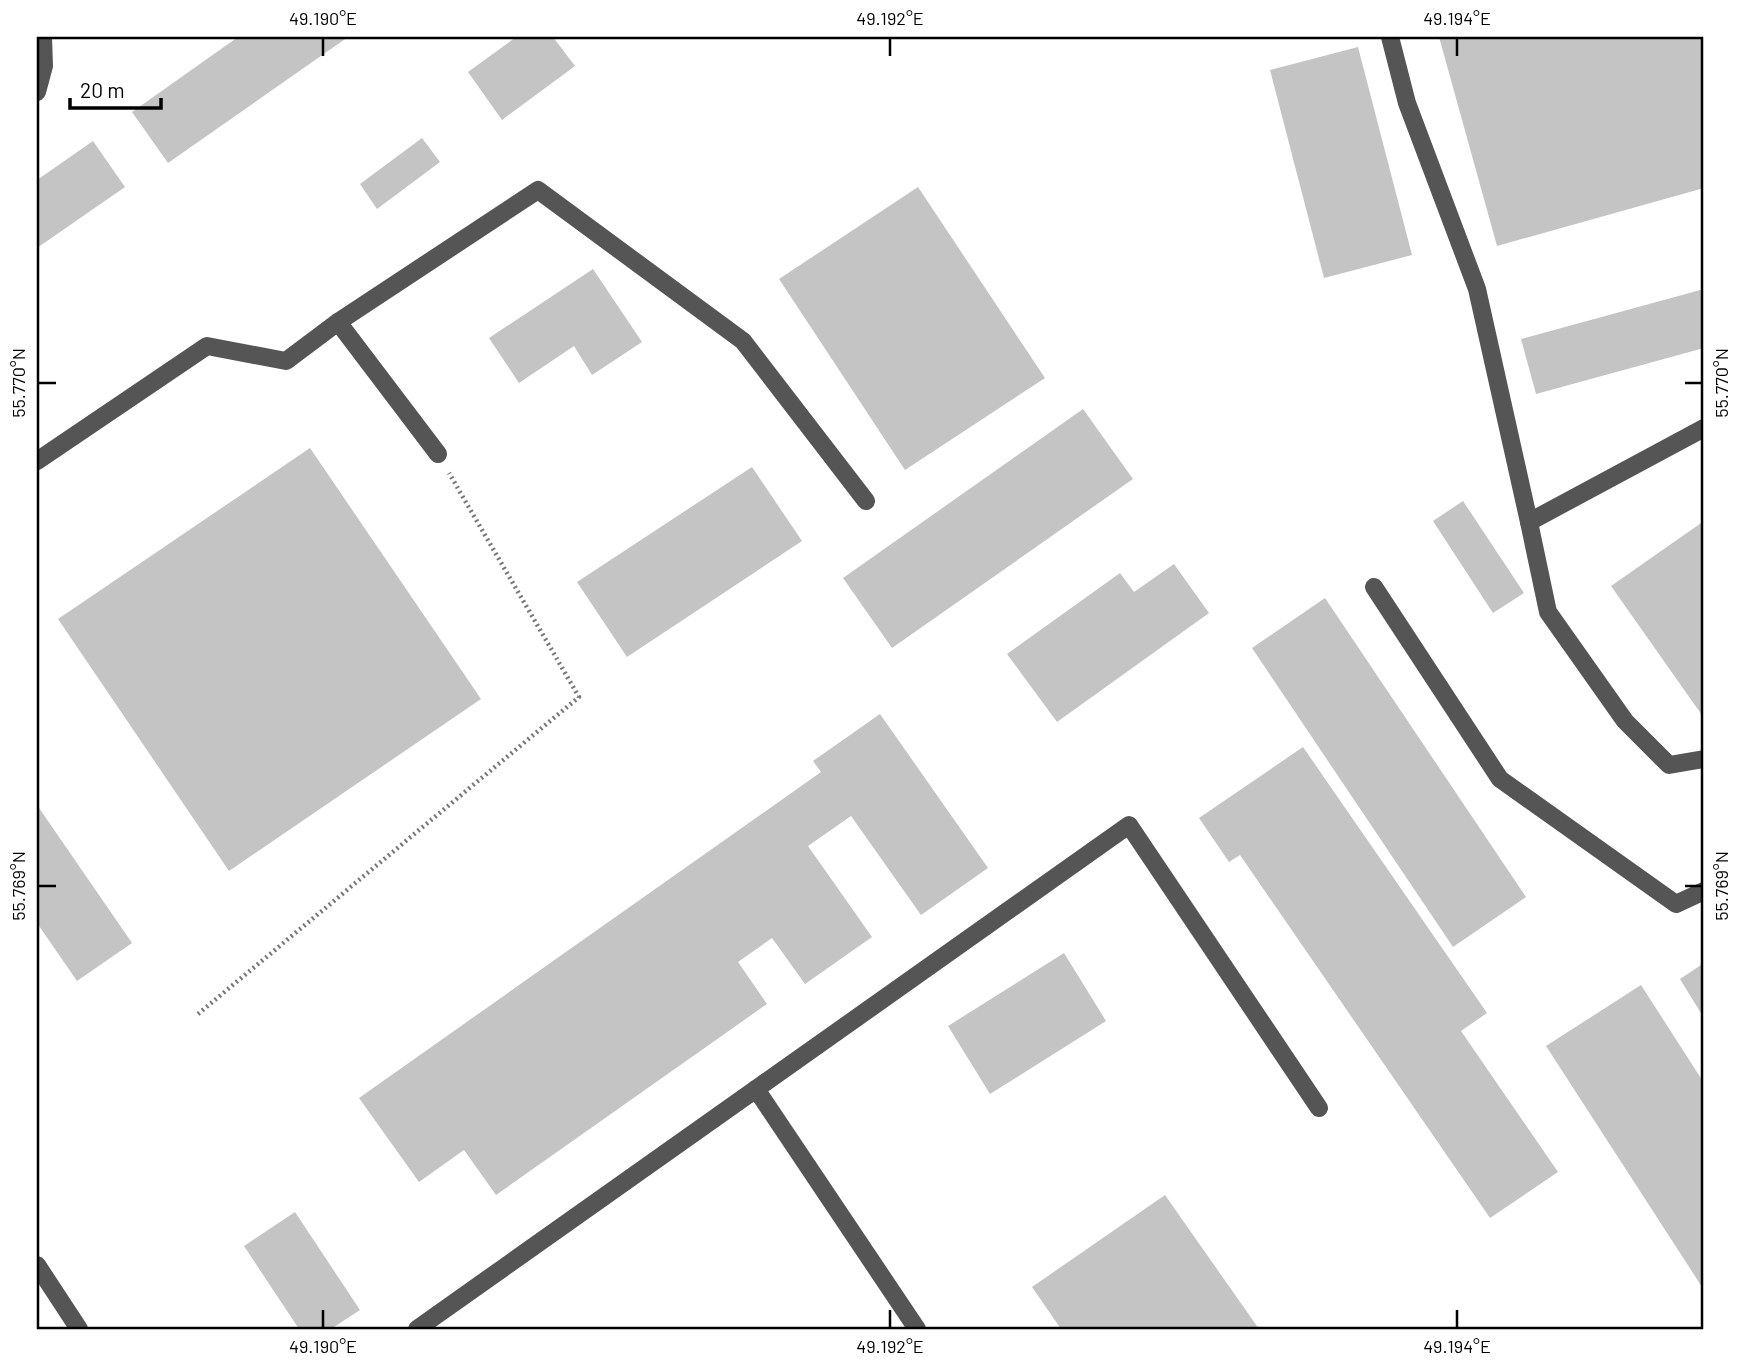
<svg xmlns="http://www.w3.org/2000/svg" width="1741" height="1366" font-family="Barlow,sans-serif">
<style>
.building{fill:#c4c4c4}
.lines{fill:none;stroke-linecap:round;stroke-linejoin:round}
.path{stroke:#777;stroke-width:4.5;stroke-dasharray:2 3.5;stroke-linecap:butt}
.minor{stroke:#555;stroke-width:18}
.ticks{fill:none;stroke:#000;stroke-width:2.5}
.neatline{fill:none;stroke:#000;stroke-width:2.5}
.ticks-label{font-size:18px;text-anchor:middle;fill:#000}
</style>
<rect width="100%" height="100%" fill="#fff"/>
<!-- building -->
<g class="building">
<path d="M238 37H348L168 163 132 112Z"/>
<path d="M516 37H553L575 66 502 120 468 72Z"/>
<path d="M1439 37H1704V188L1497 246Z"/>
<path d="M1358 47 1412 255 1324 278 1270 70Z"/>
<path d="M422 138 440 162 377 209 360 184Z"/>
<path d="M93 141 125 187 37 248V180Z"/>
<path d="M918 187 1045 378 905 470 779 279Z"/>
<path d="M593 269 642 342 592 375 574 346 519 383 489 338Z"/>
<path d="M1704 289V348L1536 394 1521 339Z"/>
<path d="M1083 409 1133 479 892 648 843 578Z"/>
<path d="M310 448 481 699 229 871 58 619Z"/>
<path d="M752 467 802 541 627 657 577 582Z"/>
<path d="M1463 501 1524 593 1493 613 1433 521Z"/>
<path d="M1704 521V718L1611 586Z"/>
<path d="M1174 564 1209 613 1057 722 1007 654 1120 573 1134 592Z"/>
<path d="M1325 598 1526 897 1453 947 1252 648Z"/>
<path d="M880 714 988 868 921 915 851 816 808 846 872 937 805 984 772 938 738 962 767 1004 496 1195 464 1150 419 1182 359 1098 821 772 813 761Z"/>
<path d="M1303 747 1487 1013 1461 1031 1558 1172 1490 1218 1240 855 1229 862 1199 818Z"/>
<path d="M37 805 132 943 77 981 37 923Z"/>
<path d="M1064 953 1106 1021 990 1094 948 1026Z"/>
<path d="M1704 963V1018L1680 979Z"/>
<path d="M1641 985 1704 1083V1290L1546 1046Z"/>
<path d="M1165 1195 1259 1329H1061L1032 1287Z"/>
<path d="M295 1212 360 1310 331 1329H299L244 1246Z"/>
</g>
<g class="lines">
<!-- path -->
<path class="path" d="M198 1014 579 697 449 473"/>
<!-- minor -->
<g class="minor">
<path d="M1390 37 1407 103 1477 289 1529 522 1704 428"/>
<path d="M37 92 44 66 43 37"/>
<path d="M338 322 538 190 743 341 866 501"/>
<path d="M37 461 207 346 286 361 338 322 438 454"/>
<path d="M1529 522 1548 612 1625 721 1669 765 1704 759"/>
<path d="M1374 587 1500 779 1676 904 1704 891"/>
<path d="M756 1089 917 1329"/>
<path d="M37 1265 79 1329"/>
<path d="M417 1329 1129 825 1319 1108"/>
</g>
</g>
<!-- ticks -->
<path class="ticks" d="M323 38V56M890 38V56M1457 38V56M38 383H56M1685 383H1702M38 886H56M1685 886H1702M323 1310V1328M890 1310V1328M1457 1310V1328"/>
<!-- border -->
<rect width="1741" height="1366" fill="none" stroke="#ffffff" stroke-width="77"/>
<!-- scale -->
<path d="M70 98v10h91v-10" fill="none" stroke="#000000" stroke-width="3.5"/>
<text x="80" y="98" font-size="21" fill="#000000" stroke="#ffffff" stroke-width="5" paint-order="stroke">20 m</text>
<rect x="38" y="38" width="1664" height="1290" class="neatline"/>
<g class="ticks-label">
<text x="323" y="25">49.190°E</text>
<text x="890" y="25">49.192°E</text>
<text x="1457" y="25">49.194°E</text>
<text transform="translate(19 383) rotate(-90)" y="6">55.770°N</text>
<text transform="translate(1722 383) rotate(-90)" y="6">55.770°N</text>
<text transform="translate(19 886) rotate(-90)" y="6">55.769°N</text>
<text transform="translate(1722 886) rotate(-90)" y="6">55.769°N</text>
<text x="323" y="1353">49.190°E</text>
<text x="890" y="1353">49.192°E</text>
<text x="1457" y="1353">49.194°E</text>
</g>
</svg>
